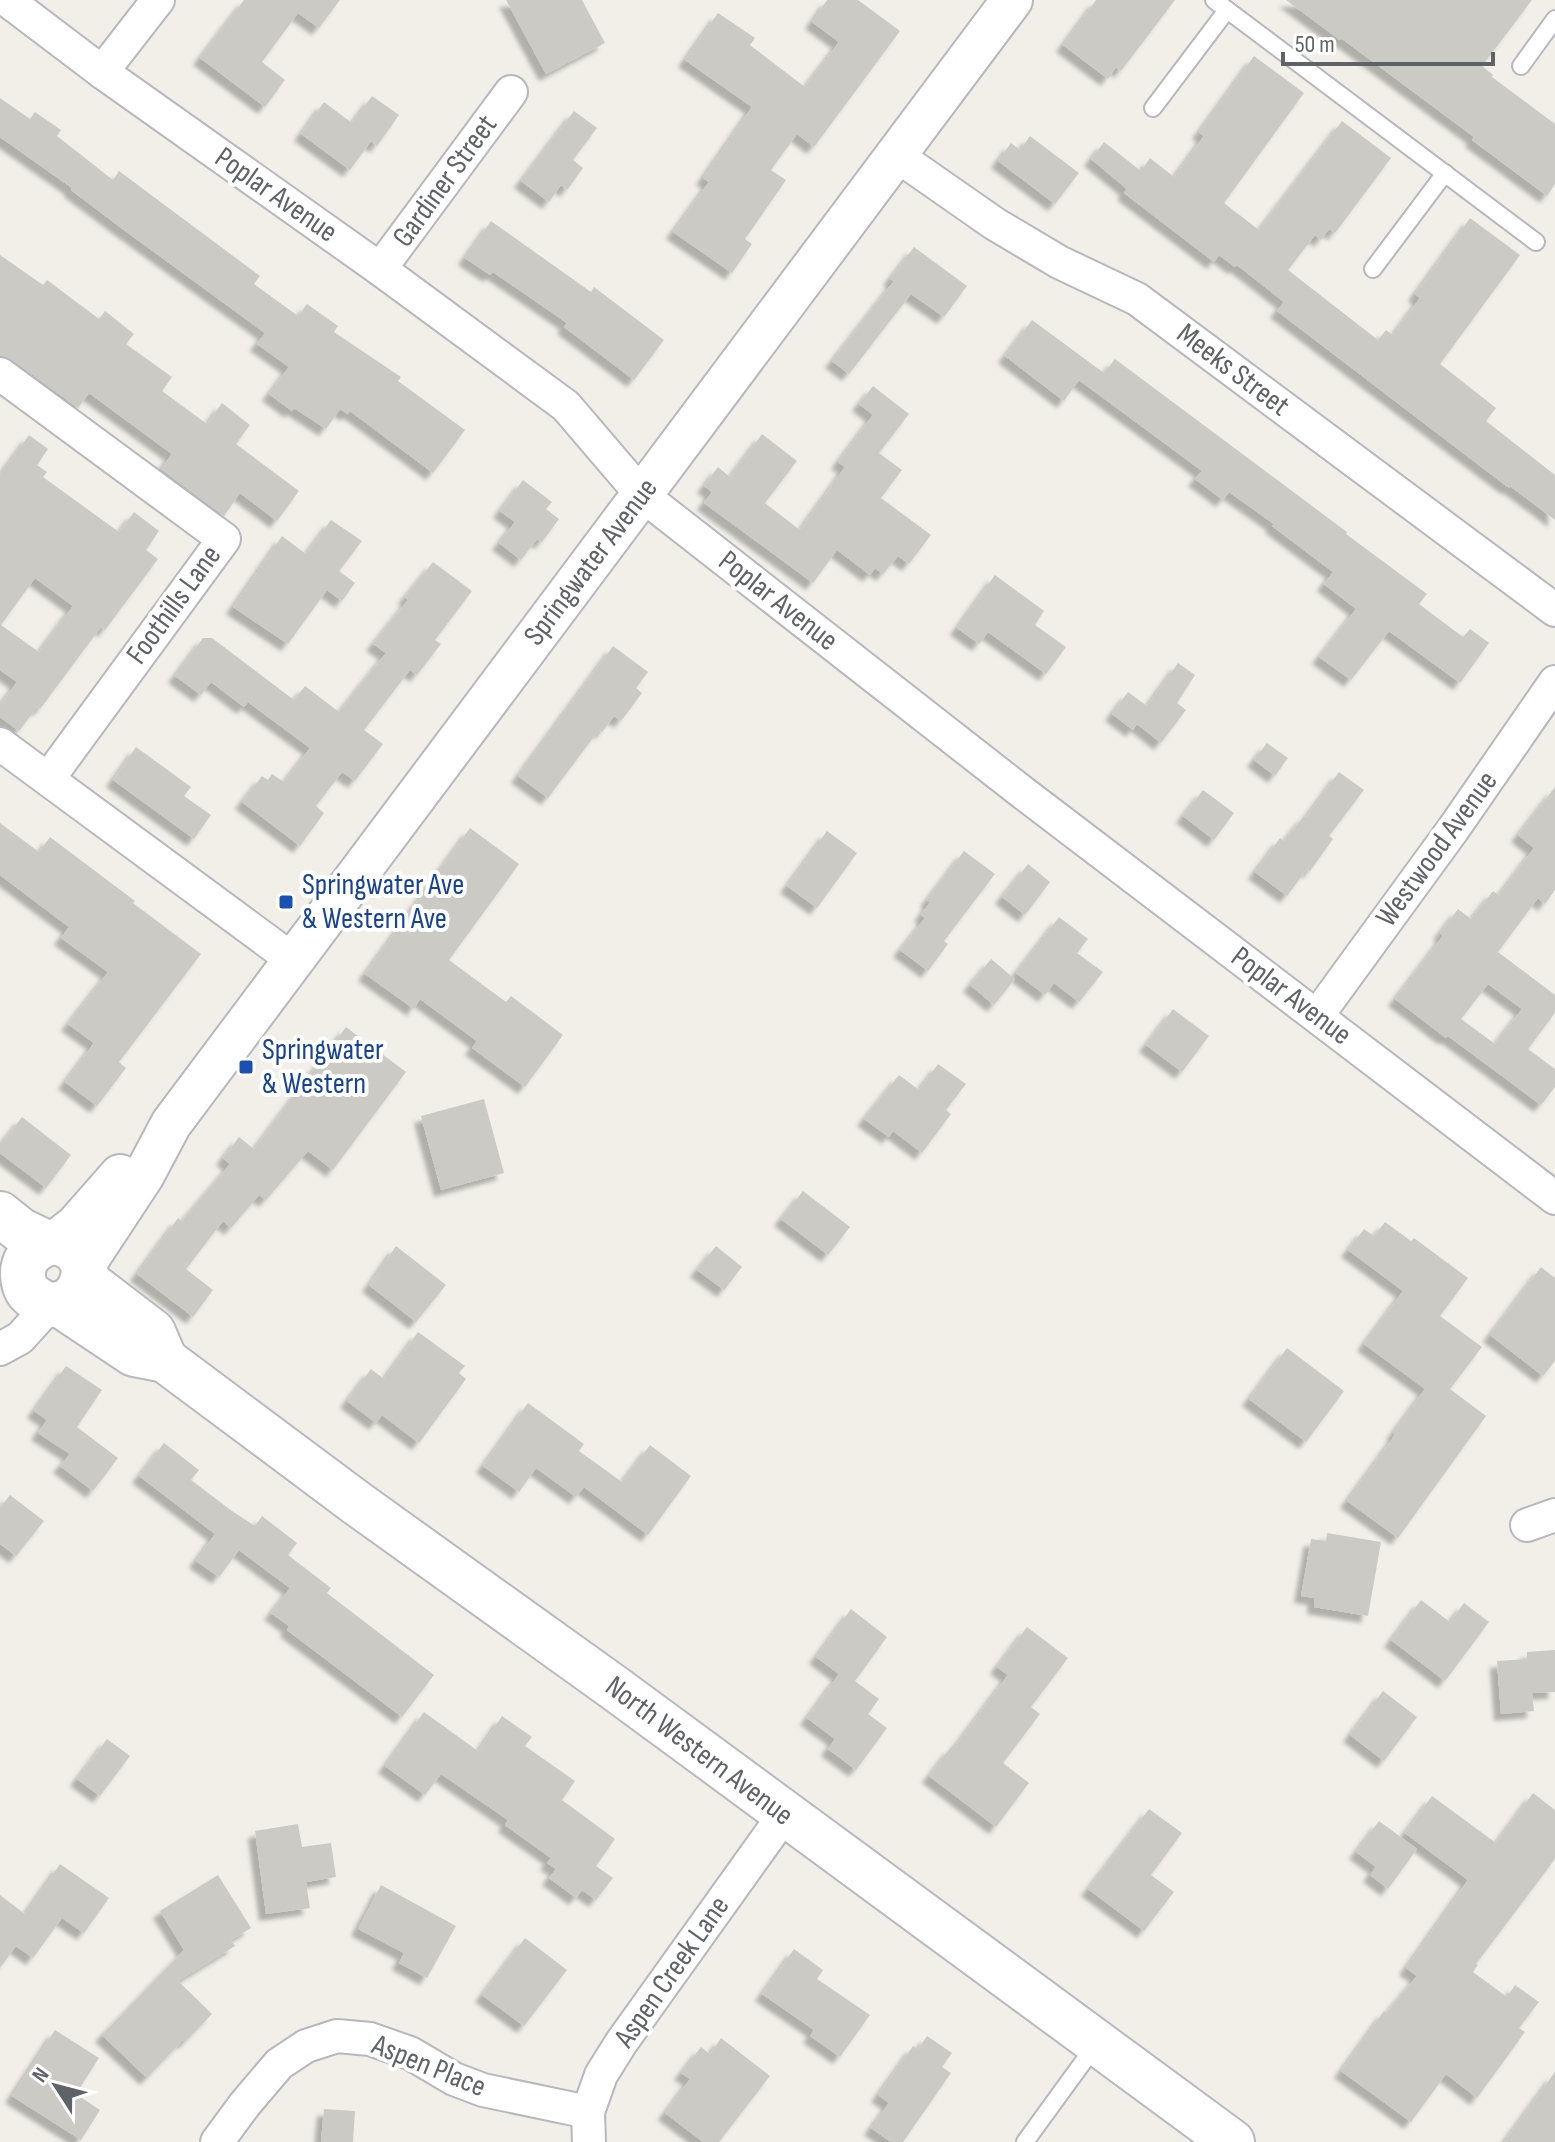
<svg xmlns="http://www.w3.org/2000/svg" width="1555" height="2142" font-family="'Sofia Sans Condensed',sans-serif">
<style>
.building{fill:#cccac5;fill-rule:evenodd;filter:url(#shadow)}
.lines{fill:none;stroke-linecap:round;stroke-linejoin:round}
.service-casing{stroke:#b5b8bc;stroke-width:20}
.minor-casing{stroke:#b5b8bc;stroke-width:36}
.tertiary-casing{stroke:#b5b8bc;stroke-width:44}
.secondary-casing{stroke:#b6babf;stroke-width:48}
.service{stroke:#fff;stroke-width:16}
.minor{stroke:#fff;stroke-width:32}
.tertiary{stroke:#fff;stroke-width:40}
.secondary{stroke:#fff;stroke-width:44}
.transit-dot{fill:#1a4fb4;stroke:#fff;stroke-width:3}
.labels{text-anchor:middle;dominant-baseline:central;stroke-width:8;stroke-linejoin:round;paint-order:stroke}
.street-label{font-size:30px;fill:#5f6368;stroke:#fff}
.transit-label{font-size:30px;fill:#164399;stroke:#fff;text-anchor:start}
</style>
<defs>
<filter id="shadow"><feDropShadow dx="-7" dy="7" stdDeviation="2" flood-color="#0004"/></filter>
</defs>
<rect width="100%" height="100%" fill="#f1efe8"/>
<!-- building -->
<g class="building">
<path d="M244 0H340L319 28 298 13 262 62 285 80 265 107 200 58Z"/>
<path d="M506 0H582L605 43 546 74Z"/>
<path d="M827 0H858L900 31 814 147 797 134 771 170 786 180 745 239 752 244 732 273 673 232 709 182 703 178 752 107 685 60 718 13 755 38 750 45 805 87 839 42 812 22Z"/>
<path d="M1096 0H1175L1121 71 1116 67 1108 79 1063 45Z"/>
<path d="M1286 0H1532L1482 66 1493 75 1492 77 1555 124V184L1547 196 1472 140 1474 137 1341 38 1340 40Z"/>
<path d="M1254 56 1304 93 1224 203 1259 230 1342 121 1391 158 1335 233 1329 229 1321 240 1315 235 1288 270 1378 340 1386 330 1393 335 1420 298 1415 294 1470 218 1520 255 1440 364 1496 408 1486 421 1555 475V520L1510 486 1509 488 1277 311 1284 302 1237 265 1235 267 1219 255 1214 262 1124 193 1127 189 1091 159 1104 142 1141 171 1150 158 1174 177 1204 136 1199 132Z"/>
<path d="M372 96 399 115 377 146 371 141 350 170 301 134 324 102 352 123Z"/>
<path d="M0 98 30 119 35 112 61 130 57 136 113 180 119 171 260 276 254 284 298 316 307 304 338 326 334 332 401 377 398 381 465 430 433 473 350 411 348 414 340 409 326 429 294 408 292 411 269 394 289 367 257 344 265 333 124 230 71 190 72 188 0 137Z"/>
<path d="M574 111 597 128 573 160 583 168 567 190 561 185 549 202 521 181Z"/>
<path d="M1030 136 1079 173 1055 204 998 161 1011 143 1020 150Z"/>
<path d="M491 221 591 292 594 287 664 340 634 380 564 327 567 323 493 272 490 275 465 258Z"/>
<path d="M914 247 967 286 944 317 911 294 849 374 832 361 894 281 890 279Z"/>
<path d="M0 255 43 285 47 280 99 319 105 311 134 334 126 344 172 377 162 391 207 424 222 403 250 425 236 444 299 491 277 521 240 493 224 516 161 469 172 454 89 393 78 408 11 359 0 355Z"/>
<path d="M1032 320 1104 373 1115 359 1347 532 1346 534 1427 594 1419 604 1463 637 1470 629 1489 643 1460 683 1389 631 1351 680 1319 657 1356 609 1324 584 1333 572 1272 526 1274 524 1229 492 1223 500 1195 479 1202 471 1079 380 1064 401 1005 356Z"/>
<path d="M873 386 909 414 879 453 902 470 881 498 931 535 909 564 898 556 883 574 875 568 870 575 837 550 813 583 704 503 712 492 704 486 718 467 730 477 762 434 797 461 765 503 800 530 845 467 838 462 873 415 859 404Z"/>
<path d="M29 435 48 449 37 465 47 472 43 477 119 532 134 512 159 531 146 550 158 559 105 630 101 627 40 709 37 707 19 731 0 717V705L17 682 0 670V475ZM35 578 73 606 39 652 1 625Z"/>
<path d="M523 480 552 502 546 509 559 519 542 542 537 539 521 560 499 543 515 522 500 511Z"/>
<path d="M331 520 362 541 339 571 355 583 342 601 327 590 288 644 233 607 282 536 306 554Z"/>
<path d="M433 562 472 591 435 640 441 644 417 675 410 670 364 730 383 744 355 781 342 772 316 806 324 813 300 846 242 802 262 776 268 780 272 774 284 782 310 748 248 702 244 707 211 682 201 695 175 676 203 638H212L294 700 305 686 339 712 386 653 373 644 408 600 405 597Z"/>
<path d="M995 575 1044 611 1035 625 1066 647 1046 674 988 632 979 644 957 628Z"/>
<path d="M613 646 648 672 636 688 642 693 621 721 614 716 602 732 599 730 548 798 518 776Z"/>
<path d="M1178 663 1195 675 1177 703 1186 710 1161 743 1137 724 1133 730 1112 714 1128 692 1147 706Z"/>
<path d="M1267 743 1288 758 1275 776 1254 760Z"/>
<path d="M136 747 191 787 184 796 211 815 194 839 113 780Z"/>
<path d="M1339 772 1364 790 1329 836 1333 839 1310 871 1307 869 1287 896 1255 872 1280 838 1284 841 1304 816 1306 817Z"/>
<path d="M1555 787V890L1545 904 1538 898 1498 952 1555 995V1013L1528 1049 1555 1069V1087L1541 1105 1448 1036 1446 1038 1395 999 1443 936 1440 933 1458 909 1471 919 1493 891 1499 895 1534 848 1518 835ZM1488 984 1522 1009 1495 1044 1461 1019Z"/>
<path d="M1203 790 1234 813 1214 840 1183 816Z"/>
<path d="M0 823 39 852 50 837 135 901 133 903 201 954 119 1062 126 1068 97 1106 65 1082 94 1043 68 1024 108 972 61 938 69 927 0 875Z"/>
<path d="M470 828 519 864 449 960 506 1002 511 996 563 1035 525 1087 472 1048 477 1041 420 999 414 1009 365 974Z"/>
<path d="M827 831 857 853 817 908 787 886Z"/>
<path d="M964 851 995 874 944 941 948 944 928 971 900 950 925 918 921 915 930 902 927 900Z"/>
<path d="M1028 864 1050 882 1025 915 1002 897Z"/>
<path d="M1059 917 1088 939 1077 953 1103 972 1079 1002 1054 983 1045 995 1016 973Z"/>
<path d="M991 959 1015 979 994 1005 970 985Z"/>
<path d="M1173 1009 1209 1036 1182 1072 1146 1045Z"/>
<path d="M346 1027 406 1072 333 1170 308 1151 266 1200 259 1195 231 1228 223 1221 186 1269 213 1290 193 1317 137 1274 178 1218 182 1221 230 1164 223 1158 239 1137 254 1149Z"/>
<path d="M938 1064 966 1084 946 1110 951 1114 922 1153 893 1131 889 1137 864 1119 899 1075 919 1090Z"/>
<path d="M484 1099 504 1173 441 1190 421 1116Z"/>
<path d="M22 1117 71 1155 46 1188 0 1153V1145Z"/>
<path d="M803 1191 850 1227 828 1255 781 1219Z"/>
<path d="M1385 1222 1411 1241 1414 1238 1468 1278 1440 1316 1482 1347 1450 1389 1486 1416 1398 1538 1347 1501 1395 1435 1393 1433 1425 1389 1364 1344 1403 1291 1348 1250 1364 1229 1374 1236Z"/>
<path d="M396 1246 446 1285 416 1322 369 1285Z"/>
<path d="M716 1246 742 1267 724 1290 697 1270Z"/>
<path d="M1541 1267 1555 1278V1361L1543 1376 1490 1335Z"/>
<path d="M418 1332 465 1366 459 1373 466 1379 419 1443 382 1415 376 1423 347 1401 371 1369 384 1379Z"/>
<path d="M1287 1348 1344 1391 1306 1442 1249 1399Z"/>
<path d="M66 1366 102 1390 77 1427 118 1458 93 1491 60 1466 70 1454 38 1433 47 1420 34 1411Z"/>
<path d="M528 1403 584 1444 579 1451 622 1482 650 1445 691 1476 648 1535 584 1487 576 1497 536 1468 519 1492 483 1466Z"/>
<path d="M164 1443 199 1470 191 1480 232 1511 255 1526 262 1516 297 1543 288 1555 331 1588 327 1593 434 1675 402 1717 287 1630 289 1626 271 1613 290 1588 239 1550 219 1577 196 1561 215 1534 139 1476Z"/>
<path d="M10 1495 44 1521 16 1556 0 1544V1508Z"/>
<path d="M1327 1533 1381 1542 1368 1616 1314 1607 1315 1598 1301 1596 1311 1539 1326 1541Z"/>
<path d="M1421 1600 1450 1622 1464 1603 1489 1622 1445 1681 1391 1640Z"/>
<path d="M851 1609 887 1637 855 1681 879 1699 868 1714 887 1728 856 1770 828 1749 835 1739 807 1718 839 1674 816 1657Z"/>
<path d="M1027 1627 1068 1658 1031 1707 1040 1714 1003 1763 1029 1783 996 1827 929 1776 951 1747 953 1749 1008 1675 997 1667Z"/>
<path d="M1555 1650V1692L1532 1693 1534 1711 1501 1714 1497 1661 1527 1659V1652Z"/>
<path d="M1383 1691 1417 1717 1384 1761 1350 1735Z"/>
<path d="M424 1712 478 1751 502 1716 532 1737 525 1746 575 1781 562 1800 615 1839 596 1866 613 1878 596 1900 582 1890 576 1898 549 1878 556 1869 547 1863 551 1858 505 1825 508 1820 441 1774 425 1795 385 1766Z"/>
<path d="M107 1739 130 1756 100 1796 77 1779Z"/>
<path d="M1533 1793 1555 1810V1859L1476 1964 1478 1965 1473 1972 1507 1997 1515 1985 1539 2002 1519 2028 1525 2032 1477 2098 1446 2074 1411 2122 1341 2071 1384 2011 1386 2013 1417 1976 1406 1968 1468 1880 1405 1833 1432 1796 1496 1843Z"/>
<path d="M1149 1809 1182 1833 1151 1875 1174 1892 1144 1931 1088 1889Z"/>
<path d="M1379 1821 1417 1849 1388 1889 1370 1875 1376 1867 1356 1852Z"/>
<path d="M298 1824 302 1847 331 1843 336 1877 306 1882 310 1908 266 1914 255 1831Z"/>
<path d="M60 1864 109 1898 84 1933 62 1918 33 1958 16 1946 0 1968V1895L25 1914Z"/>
<path d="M218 1875 251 1928 231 1940 235 1946 178 1981 212 2014 185 2042 183 2040 147 2078 102 2035 184 1950 160 1911Z"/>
<path d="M381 1885 456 1926 427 1978 399 1963 404 1953 358 1929Z"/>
<path d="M525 1938 567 1970 524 2026 482 1995Z"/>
<path d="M794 1949 823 1970 817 1979 870 2015 840 2057 810 2036 814 2030 762 1994Z"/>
<path d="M55 2030 99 2058 76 2094 100 2110 81 2140 12 2096Z"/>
<path d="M927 2036 952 2053 942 2067 951 2073 903 2142H891L871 2128 889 2103 878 2095 913 2046 918 2049Z"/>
<path d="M721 2038 770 2076 719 2142H703L665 2113 690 2079 681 2073 701 2047 710 2054Z"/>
<path d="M1555 2072V2142H1504Z"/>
<path d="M324 2109 355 2111 353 2142H321Z"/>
</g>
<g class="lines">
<!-- service casing -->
<g class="service-casing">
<g id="service">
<path d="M1214 0 1536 242"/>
<path d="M1521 66 1555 19"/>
<path d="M1153 108 1227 10"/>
<path d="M1373 269 1445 173"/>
<path d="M1025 2142 1097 2043"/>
</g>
</g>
<!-- minor casing -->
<g class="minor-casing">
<g id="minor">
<path d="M7 0 102 72 380 269 566 406 642 495 1022 792 1555 1198"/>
<path d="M102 72 158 0"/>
<path d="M896 155 995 224 1059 262 1137 299 1555 610"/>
<path d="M380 269 511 92"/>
<path d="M0 374 224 539 48 779"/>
<path d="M0 744 293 960"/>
<path d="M1317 1016 1454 828 1555 682"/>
<path d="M0 1349 20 1338 49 1306"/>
<path d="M1527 1525 1555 1515"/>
<path d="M217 2142 245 2104 279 2064 306 2046 337 2036 370 2039 410 2053 454 2079 483 2090 588 2112"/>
<path d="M589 2142 588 2112 601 2075 621 2043 784 1815"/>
</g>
</g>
<!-- tertiary casing -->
<g class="tertiary-casing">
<g id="tertiary">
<path d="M53 1243 76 1225 120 1175"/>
<path d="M84 1269 88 1260 144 1175 171 1124 1012 0"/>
</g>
</g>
<!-- secondary casing -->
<g class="secondary-casing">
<g id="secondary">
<path d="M0 1214 20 1230 47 1243"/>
<path d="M56 1242C110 1255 74 1325 37 1299 31 1296 27 1292 25 1286 17 1262 33 1245 56 1242Z"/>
<path d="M84 1275 93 1286 153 1332 165 1360"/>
<path d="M59 1304 134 1354 165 1360 358 1504 616 1689 1232 2142"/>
</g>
</g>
<!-- service -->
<use href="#service" class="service"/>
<!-- minor -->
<use href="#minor" class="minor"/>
<!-- tertiary -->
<use href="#tertiary" class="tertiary"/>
<!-- secondary -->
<use href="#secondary" class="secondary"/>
</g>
<!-- markers -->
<g class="transit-dot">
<rect x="278" y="894" width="16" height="16" rx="4"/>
<rect x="238" y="1059" width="16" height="16" rx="4"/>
</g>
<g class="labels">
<!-- street labels -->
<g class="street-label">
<text transform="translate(445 181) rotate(-54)">Gardiner Street</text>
<text transform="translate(276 195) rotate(35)">Poplar Avenue</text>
<text transform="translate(1233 370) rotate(37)">Meeks Street</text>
<text transform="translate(591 562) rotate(-53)">Springwater Avenue</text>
<text transform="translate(778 601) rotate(38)">Poplar Avenue</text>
<text transform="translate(174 605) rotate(-54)">Foothills Lane</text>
<text transform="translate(1437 849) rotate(-54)">Westwood Avenue</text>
<text transform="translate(1291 996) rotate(37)">Poplar Avenue</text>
<text transform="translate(699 1751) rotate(37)">North Western Avenue</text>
<text transform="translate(672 1972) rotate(-55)">Aspen Creek Lane</text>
<text transform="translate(429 2066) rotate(22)">Aspen Place</text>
</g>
<!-- transit labels -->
<g class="transit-label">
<text x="302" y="885">Springwater Ave<tspan x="302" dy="34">&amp; Western Ave</tspan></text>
<text x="262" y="1050">Springwater<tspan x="262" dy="34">&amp; Western</tspan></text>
</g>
</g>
<!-- north arrow -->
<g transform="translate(56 2086) rotate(306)" stroke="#ffffff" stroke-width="6" paint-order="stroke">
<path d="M0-6L14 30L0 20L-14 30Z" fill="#5f6368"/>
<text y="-12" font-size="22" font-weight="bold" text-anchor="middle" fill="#5f6368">N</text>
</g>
<!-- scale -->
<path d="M1283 52v12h210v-12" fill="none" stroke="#5f6368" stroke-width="4"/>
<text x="1295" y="52" font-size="24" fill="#5f6368" stroke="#ffffff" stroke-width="6" paint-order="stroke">50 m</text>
</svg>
